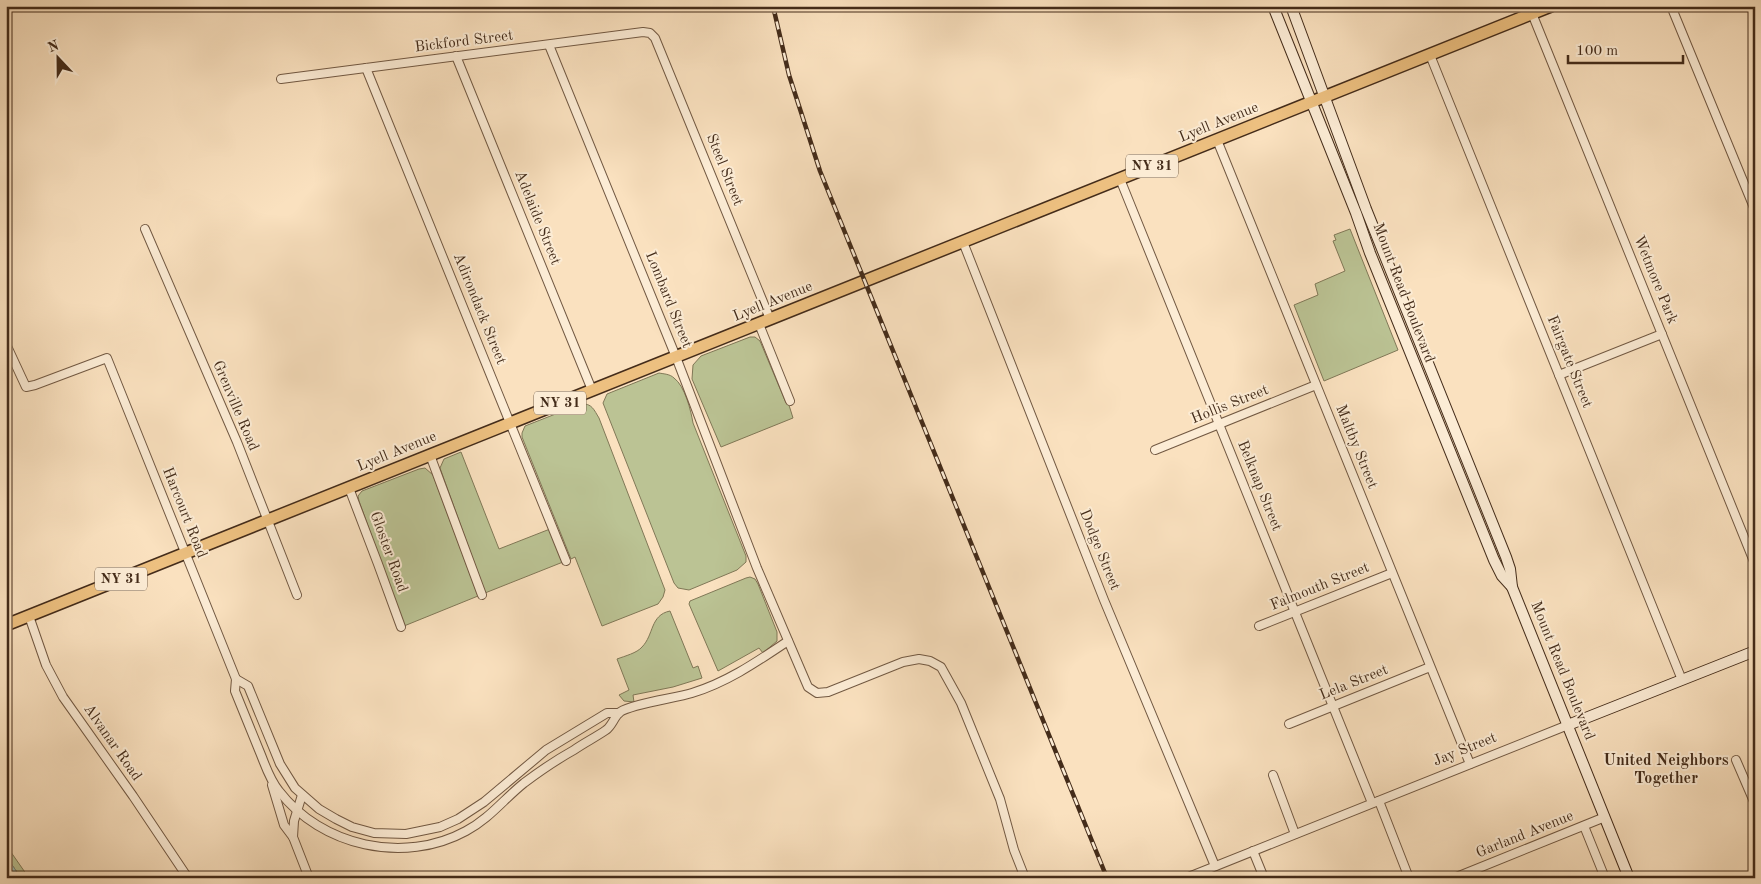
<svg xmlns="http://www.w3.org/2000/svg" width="1761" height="884" font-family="'Old Standard TT',serif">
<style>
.green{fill:#bbc394;stroke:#807857}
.water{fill:#9ebdb4;stroke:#7a8376}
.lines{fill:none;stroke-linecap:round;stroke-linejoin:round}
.street-casing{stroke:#725943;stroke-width:10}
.secondary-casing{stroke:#442c1a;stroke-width:12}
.primary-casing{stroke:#442c1a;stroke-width:14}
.street{stroke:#fcecd5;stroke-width:8}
.secondary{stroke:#fcecd5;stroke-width:10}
.primary{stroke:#edc080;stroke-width:11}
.rail-casing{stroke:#442c1a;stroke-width:4.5}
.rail{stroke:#fcecd5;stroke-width:2.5;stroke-dasharray:8;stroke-linecap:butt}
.labels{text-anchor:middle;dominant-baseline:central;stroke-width:4;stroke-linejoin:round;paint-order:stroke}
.shield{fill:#fcecd5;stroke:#7b6652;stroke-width:1}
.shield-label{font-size:14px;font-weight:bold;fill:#442c1a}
.street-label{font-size:15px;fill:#442c1a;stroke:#fcecd5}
.neighbourhood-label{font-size:16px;font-weight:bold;fill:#442c1a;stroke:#fcecd5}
</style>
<rect width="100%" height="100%" fill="#fae1bf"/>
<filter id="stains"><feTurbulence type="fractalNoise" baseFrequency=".004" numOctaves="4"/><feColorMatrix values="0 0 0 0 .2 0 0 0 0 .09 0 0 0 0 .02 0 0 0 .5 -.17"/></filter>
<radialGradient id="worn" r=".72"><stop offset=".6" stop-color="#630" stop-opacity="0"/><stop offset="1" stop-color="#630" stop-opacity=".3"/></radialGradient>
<!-- green -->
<g class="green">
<path d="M1350 229 1398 350 1324 381 1294 305 1318 295 1315 284 1345 271 1333 241 1336 240 1334 235Z"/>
<path d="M750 337H755L760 341 786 403 788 402 793 418 721 447 692 379 693 365 701 356Z"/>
<path d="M659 373C664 374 670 374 674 378 685 386 691 411 693 423L746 556V562L737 570 689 590 678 588 674 583 603 403 607 394Z"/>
<path d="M581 404C592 403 594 410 599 418L665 590 663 597 658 604 602 626 575 557 571 559 522 437V433L525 426Z"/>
<path d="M461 452 499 549 550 529 563 562 485 593 440 468 444 459Z"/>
<path d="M425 468 433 475 478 596 404 626 359 501 358 496 362 491 419 469Z"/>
<path d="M750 577 755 579 758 584 777 632V641L763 653 759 648 718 671 689 604 690 601 746 578Z"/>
<path d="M670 611 693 668 698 666 702 678 673 687 633 695 634 702 624 701 619 695 629 690 617 659C625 656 637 653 642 647 654 635 650 615 670 611Z"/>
<path d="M6 845 29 878H21L6 856Z"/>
</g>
<!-- water -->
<path class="water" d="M6 856 21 878H6Z"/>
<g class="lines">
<!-- street casing -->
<g class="street-casing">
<g id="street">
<path d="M1529 6 1755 564"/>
<path d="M1671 6 1755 210"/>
<path d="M549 45 676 357 757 568 808 687 817 693 828 692 903 662 919 659 930 661 941 667 961 703 1000 799 1014 850 1025 878"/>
<path d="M1430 55 1682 680"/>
<path d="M456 56 592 390"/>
<path d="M366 68 566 561"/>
<path d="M281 79 643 32 650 33 655 38 770 319"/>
<path d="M1217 140 1470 764"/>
<path d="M1120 179 1372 803"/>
<path d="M145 229 237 442 297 595"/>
<path d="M963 242 1104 600 1215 866"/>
<path d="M759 324 790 401"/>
<path d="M6 344 26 387 35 385 107 358 236 679 235 691C243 711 251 730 259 750 265 764 269 779 279 791 321 846 404 865 466 831 489 819 504 799 524 783 540 771 556 760 574 750 584 743 596 737 606 730 612 726 614 717 620 712 631 704 676 698 692 693 728 682 758 661 788 641"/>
<path d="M1559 375 1662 334"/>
<path d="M1155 450 1316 385"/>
<path d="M430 455 482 595"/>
<path d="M349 488 378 564 401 627"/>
<path d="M29 616 46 665 63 697 133 796 188 878"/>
<path d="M1259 626 1392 573"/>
<path d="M236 679 248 686 280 764 295 788 319 809 336 819 352 827 374 833 406 834 440 827 458 819 484 802 546 750 607 713H619"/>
<path d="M1289 724 1430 667"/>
<path d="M1736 760 1755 804"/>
<path d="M1273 775 1295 834"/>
<path d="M272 785 284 825 293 837 309 878"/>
<path d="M1379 801 1409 878"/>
<path d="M1584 826 1605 878"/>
<path d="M293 837 294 821 302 795"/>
<path d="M1253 851 1264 878"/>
<path d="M1186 878 1568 725"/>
<path d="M1454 878 1605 817"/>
</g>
</g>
<!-- secondary casing -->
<g class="secondary-casing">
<g id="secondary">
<path d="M1273 6 1356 213 1370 253 1494 560 1502 576 1512 587"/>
<path d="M1291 6 1366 209 1506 557 1510 569 1512 587 1629 878"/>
<path d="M1568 725 1755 651"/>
</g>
</g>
<!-- primary casing -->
<g class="primary-casing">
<path id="primary" d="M6 625 1551 6"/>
</g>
<!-- street -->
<use href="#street" class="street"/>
<!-- secondary -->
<use href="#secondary" class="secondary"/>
<!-- primary -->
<use href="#primary" class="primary"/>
<!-- rail casing -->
<g class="rail-casing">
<path id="rail" d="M773 6 789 75 820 171 1107 878"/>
</g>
<!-- rail -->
<use href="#rail" class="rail"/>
</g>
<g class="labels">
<!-- shield labels -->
<g class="shield">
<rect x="1126" y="154.5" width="52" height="23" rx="4"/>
<rect x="534" y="391.5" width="52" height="23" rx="4"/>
<rect x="95" y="567.5" width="52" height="23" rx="4"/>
</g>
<g class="shield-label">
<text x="1152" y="166">NY 31</text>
<text x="560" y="403">NY 31</text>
<text x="121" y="579">NY 31</text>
</g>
<!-- street labels -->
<g class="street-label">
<text transform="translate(464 42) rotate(-7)">Bickford Street</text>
<text transform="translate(1219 123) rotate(-22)">Lyell Avenue</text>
<text transform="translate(724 170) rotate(68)">Steel Street</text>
<text transform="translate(537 218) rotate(68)">Adelaide Street</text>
<text transform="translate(1655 280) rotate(68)">Wetmore Park</text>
<text transform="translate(1403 293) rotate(69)">Mount Read Boulevard</text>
<text transform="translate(668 300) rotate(68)">Lombard Street</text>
<text transform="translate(773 302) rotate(-22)">Lyell Avenue</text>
<text transform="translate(479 309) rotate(68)">Adirondack Street</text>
<text transform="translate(1569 362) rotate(68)">Fairgate Street</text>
<text transform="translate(1230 405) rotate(-22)">Hollis Street</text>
<text transform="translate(235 406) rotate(67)">Grenville Road</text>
<text transform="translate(1356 447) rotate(68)">Maltby Street</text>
<text transform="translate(397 452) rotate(-22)">Lyell Avenue</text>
<text transform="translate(1259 486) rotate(68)">Belknap Street</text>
<text transform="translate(184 513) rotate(68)">Harcourt Road</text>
<text transform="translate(1099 550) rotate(68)">Dodge Street</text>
<text transform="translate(388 552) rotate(70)">Gloster Road</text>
<text transform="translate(1320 587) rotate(-22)">Falmouth Street</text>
<text transform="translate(1562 671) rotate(68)">Mount Read Boulevard</text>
<text transform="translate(1354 683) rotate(-22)">Lela Street</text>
<text transform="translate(112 743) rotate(55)">Alvanar Road</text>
<text transform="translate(1465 750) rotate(-22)">Jay Street</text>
<text transform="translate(1525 835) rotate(-22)">Garland Avenue</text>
</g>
<!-- neighbourhood labels -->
<g class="neighbourhood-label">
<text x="1666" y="761">United Neighbors<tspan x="1666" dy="18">Together</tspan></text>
</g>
</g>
<!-- margin -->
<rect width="1761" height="884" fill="none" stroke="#fae1bf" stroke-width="25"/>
<rect x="8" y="8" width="1746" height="869" fill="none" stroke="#442c1a" stroke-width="2.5"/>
<rect x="12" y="12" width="1736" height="859" fill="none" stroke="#442c1a"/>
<!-- north arrow -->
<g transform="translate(58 58) rotate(338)" stroke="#fcecd5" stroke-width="4" paint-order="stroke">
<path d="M0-4L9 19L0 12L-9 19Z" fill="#442c1a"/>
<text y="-8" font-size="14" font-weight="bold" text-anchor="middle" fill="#442c1a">N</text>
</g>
<!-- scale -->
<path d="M1568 55v8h115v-8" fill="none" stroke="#442c1a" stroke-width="2.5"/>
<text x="1576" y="55" font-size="15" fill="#442c1a" stroke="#fcecd5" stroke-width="4" paint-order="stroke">100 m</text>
<rect width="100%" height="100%" filter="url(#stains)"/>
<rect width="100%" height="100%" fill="url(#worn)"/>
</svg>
